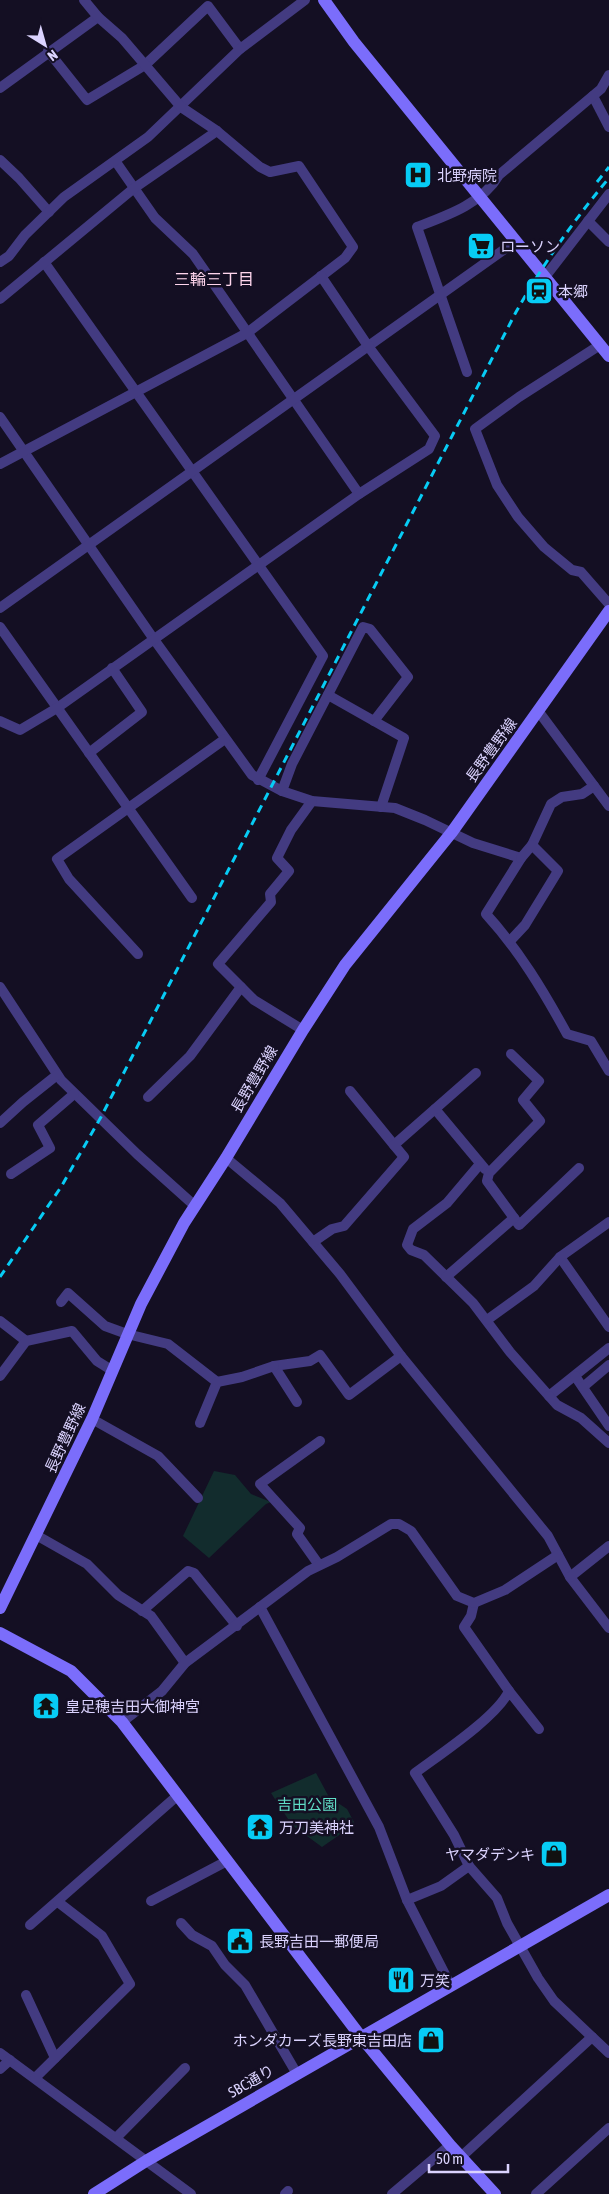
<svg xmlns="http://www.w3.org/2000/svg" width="609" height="2194" font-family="'Asap Condensed','Noto Sans JP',sans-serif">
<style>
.green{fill:#122c2d}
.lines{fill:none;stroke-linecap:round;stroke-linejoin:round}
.street{stroke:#433b81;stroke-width:10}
.secondary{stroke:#7b6dfb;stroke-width:12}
.rail{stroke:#07ccf5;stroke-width:3;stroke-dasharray:8 6;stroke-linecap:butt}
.labels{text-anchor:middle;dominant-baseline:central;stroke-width:5;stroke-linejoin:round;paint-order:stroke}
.poi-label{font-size:15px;fill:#dbd3fe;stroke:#140f23;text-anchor:start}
.street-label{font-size:15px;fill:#dbd3fe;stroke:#140f23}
.park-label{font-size:15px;fill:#60dcc6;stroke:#140f23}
.neighbourhood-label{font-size:16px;fill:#fed5ec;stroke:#140f23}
</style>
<rect width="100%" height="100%" fill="#140f23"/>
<!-- green -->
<g class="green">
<path d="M214 1471 235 1475 251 1494 271 1502 266 1504 209 1558 183 1536Z"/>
<path d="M316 1773 329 1797 347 1809 355 1824 322 1847 292 1825 271 1793Z"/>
</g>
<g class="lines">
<!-- street -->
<g class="street">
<path d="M48 51 87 100 145 65 208 6 240 49"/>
<path d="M0 88 98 17"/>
<path d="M593 96 609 127"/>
<path d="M0 160 19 178 49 212"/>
<path d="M116 162 155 218 193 254 359 494"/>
<path d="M588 221 609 242"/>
<path d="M0 262 9 256 25 235 64 197 148 137 240 49 305 0"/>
<path d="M44 262 323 656 258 780"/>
<path d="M545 277 609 194"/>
<path d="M0 299 133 189 217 131"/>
<path d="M600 345 519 397 475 429 497 485 518 517 544 547 572 570 581 572 609 604"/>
<path d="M467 372 417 227C446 216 482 204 499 175L601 89 609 75"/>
<path d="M0 417 153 638 252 775 282 791 312 801 395 808 425 820 473 843 521 858 486 914C519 950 544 992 567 1034L591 1041 609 1071"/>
<path d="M0 464 247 333 345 258 353 247 299 166 270 172 260 167 217 131 181 107 122 38 98 17 84 0"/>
<path d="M0 608 516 241"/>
<path d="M0 627 192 898"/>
<path d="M328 695 404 738 381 807"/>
<path d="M539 712 609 806"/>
<path d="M0 721 20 730 57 708 359 494 429 449 435 436 368 346 321 276"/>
<path d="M89 753 142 712 112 668"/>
<path d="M282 791 292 764 363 627 370 629 408 677 374 721"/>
<path d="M532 845 551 804 562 797 582 794 594 786"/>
<path d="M510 941 525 925 558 871 532 845 521 858"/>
<path d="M138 954 69 879 57 859 225 739"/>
<path d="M0 987 61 1080 137 1154 195 1206"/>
<path d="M303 1030 254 1000 218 964 271 902 270 894 289 871 277 858 291 830 312 801"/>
<path d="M350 1091 394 1145"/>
<path d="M148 1097 190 1056 241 987"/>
<path d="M435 1109 485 1169"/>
<path d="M0 1123 23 1102 57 1075"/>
<path d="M226 1158 280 1203 340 1274 401 1356 548 1536 570 1577 609 1628"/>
<path d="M480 1164 447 1203 413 1229 407 1245 411 1250 424 1255 473 1303 510 1352 549 1396 609 1348"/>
<path d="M11 1174 50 1148 38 1125 74 1094"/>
<path d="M514 1218 519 1225 579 1168"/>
<path d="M313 1242 332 1229 344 1226 404 1157 394 1145 476 1073"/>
<path d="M560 1257 609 1327"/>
<path d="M446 1277 514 1218 487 1181 489 1173 540 1121 523 1100 539 1081 511 1054"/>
<path d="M61 1302 68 1293 105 1326 127 1334 168 1344 217 1382"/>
<path d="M487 1320 534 1286 560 1257 609 1222"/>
<path d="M0 1321 26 1341"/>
<path d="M0 1376 26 1341 72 1331 97 1361 113 1371"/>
<path d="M575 1376 609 1426"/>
<path d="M583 1387 609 1365"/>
<path d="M549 1396 557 1405 581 1418 609 1443"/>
<path d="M297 1402 274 1366 310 1361 320 1355 349 1395 401 1356"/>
<path d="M92 1419 158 1456 198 1498"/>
<path d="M200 1423 217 1382 242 1377 274 1366"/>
<path d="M36 1535 87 1564 118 1595 151 1616 185 1663"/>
<path d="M319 1565 297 1534 300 1528 260 1484 320 1441"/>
<path d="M570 1577 609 1546"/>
<path d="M474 1603 471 1616 464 1627 509 1691"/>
<path d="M260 1607 379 1827 407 1900 451 1986"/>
<path d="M142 1611 188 1571 194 1573 237 1626"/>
<path d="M122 1722 162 1691 185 1663 308 1571 337 1557 391 1524H399L411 1531 457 1596 474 1603 505 1590 558 1555"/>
<path d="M539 1729 509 1691C497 1717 439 1755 415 1773L454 1835 469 1866 497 1898 507 1923 538 1978 554 2001 609 2053"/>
<path d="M407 1900 441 1886 469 1866"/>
<path d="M151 1901 227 1861"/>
<path d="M181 1923 192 1935 212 1946 225 1965 245 1985 297 2074"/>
<path d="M30 1925 177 1796"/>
<path d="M26 1995 55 2058"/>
<path d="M0 2053 191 2194"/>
<path d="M0 2069 10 2060"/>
<path d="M35 2078 130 1984 102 1936 58 1902"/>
<path d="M116 2138 185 2068"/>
<path d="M461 2157 592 2037"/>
<path d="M285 2194 288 2191"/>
<path d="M392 2194 450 2145"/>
<path d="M536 2194 609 2128"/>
</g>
<!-- secondary -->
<g class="secondary">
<path d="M324 0 354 42 609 356"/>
<path d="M0 1608 92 1419 141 1304 184 1223 226 1158 303 1030 345 965 452 832 609 611"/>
<path d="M0 1633 71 1671 122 1722 361 2037 450 2145 495 2194"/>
<path d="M94 2194 146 2161 609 1895"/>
</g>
<!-- rail -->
<g class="rail">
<path d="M597 182 609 167"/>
<path d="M0 1277 61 1187 101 1117 516 312C543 264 574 220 609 178"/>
</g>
</g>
<!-- icons -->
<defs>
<g id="hospital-square" transform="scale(1.4375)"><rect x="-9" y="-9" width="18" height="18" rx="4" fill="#07ccf5" stroke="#140f23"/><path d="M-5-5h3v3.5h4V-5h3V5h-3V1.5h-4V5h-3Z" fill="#111"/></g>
<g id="supermarket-square" transform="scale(1.4375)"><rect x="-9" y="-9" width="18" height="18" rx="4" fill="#07ccf5" stroke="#140f23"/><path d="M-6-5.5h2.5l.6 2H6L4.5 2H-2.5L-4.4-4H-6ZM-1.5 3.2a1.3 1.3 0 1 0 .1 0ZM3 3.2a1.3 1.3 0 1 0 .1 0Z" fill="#111"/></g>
<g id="station-square" transform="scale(1.4375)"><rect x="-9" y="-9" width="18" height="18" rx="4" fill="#07ccf5" stroke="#140f23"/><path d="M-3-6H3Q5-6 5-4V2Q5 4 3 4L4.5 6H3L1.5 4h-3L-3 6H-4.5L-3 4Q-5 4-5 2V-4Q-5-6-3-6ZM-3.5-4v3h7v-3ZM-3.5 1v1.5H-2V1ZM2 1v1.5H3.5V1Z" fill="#111"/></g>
<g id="temple-square" transform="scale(1.4375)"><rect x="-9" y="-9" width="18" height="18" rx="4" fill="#07ccf5" stroke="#140f23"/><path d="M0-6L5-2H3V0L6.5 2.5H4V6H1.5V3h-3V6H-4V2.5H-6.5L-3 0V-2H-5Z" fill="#111"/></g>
<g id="shop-square" transform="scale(1.4375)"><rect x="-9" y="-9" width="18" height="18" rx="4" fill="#07ccf5" stroke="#140f23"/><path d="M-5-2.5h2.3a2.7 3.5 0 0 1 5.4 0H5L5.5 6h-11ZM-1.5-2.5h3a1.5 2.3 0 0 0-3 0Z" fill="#111"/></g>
<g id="civic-square" transform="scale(1.4375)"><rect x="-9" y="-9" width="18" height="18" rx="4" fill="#07ccf5" stroke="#140f23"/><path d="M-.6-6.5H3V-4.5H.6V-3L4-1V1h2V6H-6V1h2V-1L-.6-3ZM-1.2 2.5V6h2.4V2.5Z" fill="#111"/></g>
<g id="restaurant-square" transform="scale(1.4375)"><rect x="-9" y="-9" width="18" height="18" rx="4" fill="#07ccf5" stroke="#140f23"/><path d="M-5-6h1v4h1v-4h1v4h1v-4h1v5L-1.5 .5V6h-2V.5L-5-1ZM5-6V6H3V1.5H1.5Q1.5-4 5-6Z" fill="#111"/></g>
</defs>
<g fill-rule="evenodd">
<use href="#hospital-square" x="418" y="175"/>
<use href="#supermarket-square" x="481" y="246"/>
<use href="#station-square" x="539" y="291"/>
<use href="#temple-square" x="46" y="1706"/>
<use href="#temple-square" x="260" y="1827"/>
<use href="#shop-square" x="554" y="1854"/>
<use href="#civic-square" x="240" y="1941"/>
<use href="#restaurant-square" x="401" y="1980"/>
<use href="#shop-square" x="431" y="2040"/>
</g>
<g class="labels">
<!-- poi labels -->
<g class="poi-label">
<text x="437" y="175">北野病院</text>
<text x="500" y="246">ローソン</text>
<text x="558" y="291">本郷</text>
<text x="65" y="1706">皇足穂吉田大御神宮</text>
<text x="279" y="1827">万刀美神社</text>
<text x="535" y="1854" text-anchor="end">ヤマダデンキ</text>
<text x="259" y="1941">長野吉田一郵便局</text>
<text x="420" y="1980">万笑</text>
<text x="412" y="2040" text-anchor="end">ホンダカーズ長野東吉田店</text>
</g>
<!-- street labels -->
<g class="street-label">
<text transform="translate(491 750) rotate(-54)">長野豊野線</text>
<text transform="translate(254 1079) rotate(-59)">長野豊野線</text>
<text transform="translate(65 1438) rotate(-65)">長野豊野線</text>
<text transform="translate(251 2081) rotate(-30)">SBC通り</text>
</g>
<!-- park labels -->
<g class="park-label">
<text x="307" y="1804">吉田公園</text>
</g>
<!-- neighbourhood labels -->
<g class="neighbourhood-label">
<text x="214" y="279">三輪三丁目</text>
</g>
</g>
<!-- north arrow -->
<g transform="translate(45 45) rotate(143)" stroke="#140f23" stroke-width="4" paint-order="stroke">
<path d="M0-4L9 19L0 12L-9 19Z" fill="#dbd3fe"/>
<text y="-8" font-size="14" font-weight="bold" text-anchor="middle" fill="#dbd3fe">N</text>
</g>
<!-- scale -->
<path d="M429 2164v8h79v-8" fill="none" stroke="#dbd3fe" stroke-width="2.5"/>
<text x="436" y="2164" font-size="15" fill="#dbd3fe" stroke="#140f23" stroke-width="4" paint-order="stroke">50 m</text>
</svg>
